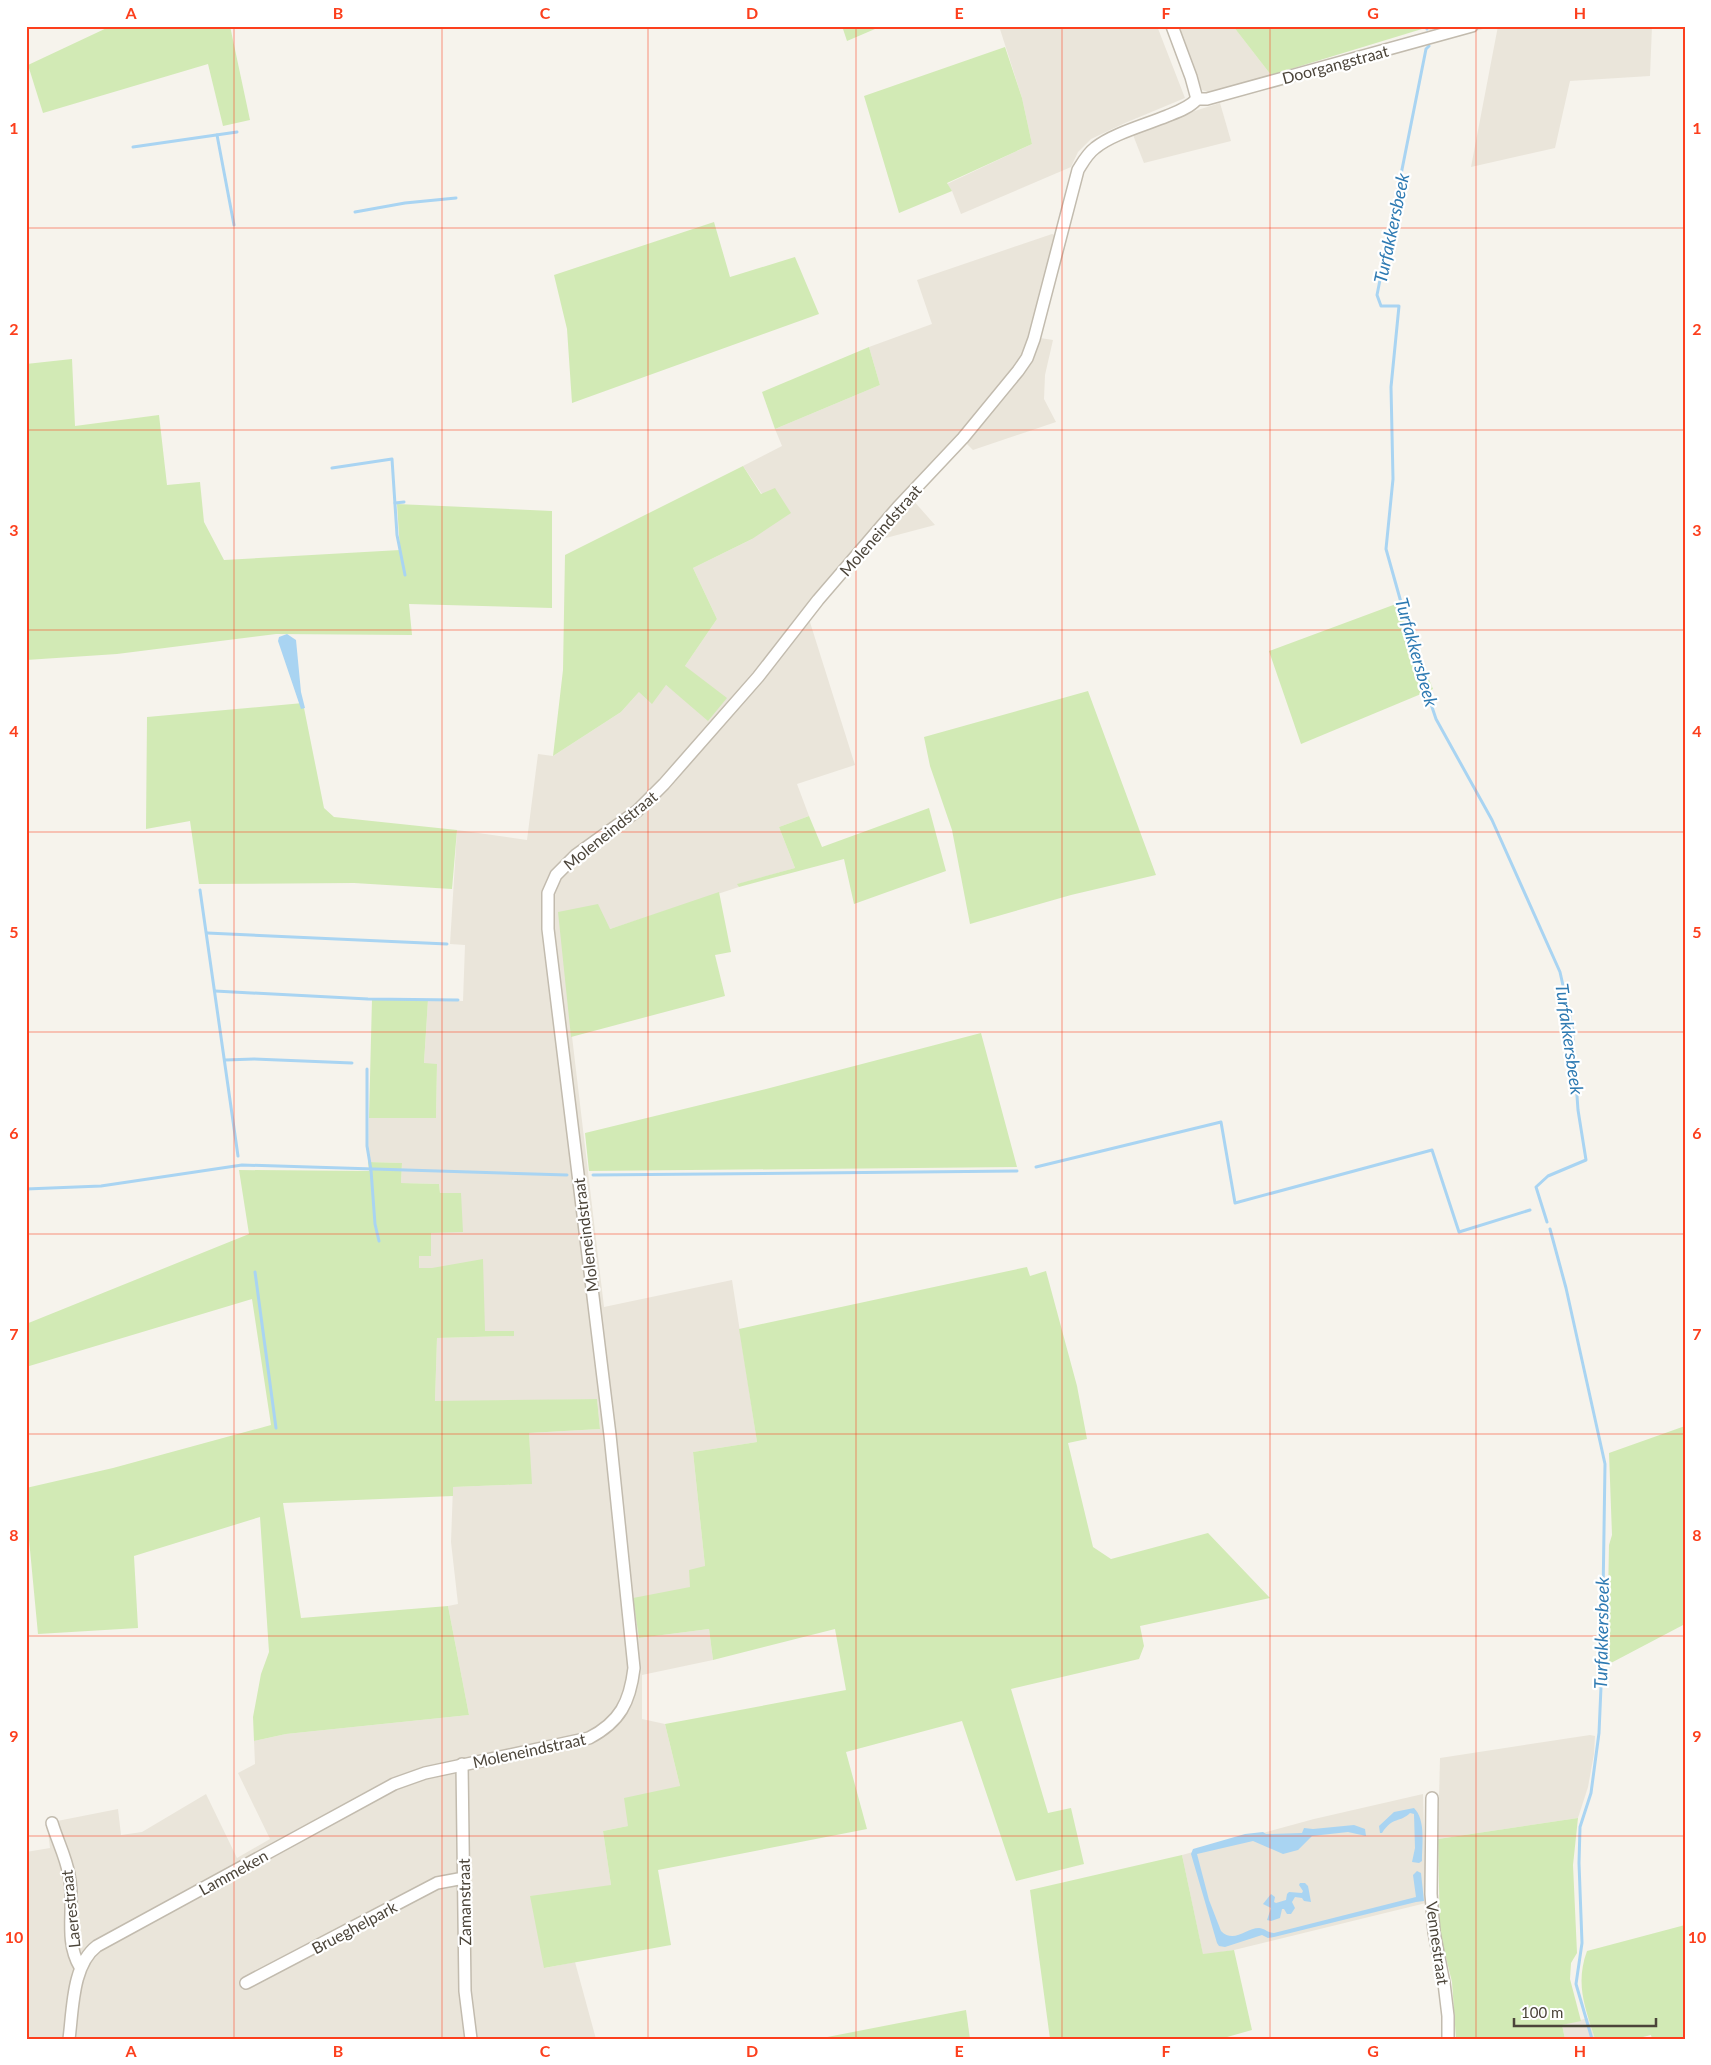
<svg xmlns="http://www.w3.org/2000/svg" width="1711" height="2065" font-family="Lato,sans-serif">
<style>
.residential{fill:#eae5da}
.green{fill:#d2eab5}
.water{fill:#a9d4f2}
.lines{fill:none;stroke-linecap:round;stroke-linejoin:round}
.stream{stroke:#a9d4f2;stroke-width:3}
.minor-casing{stroke:#c2bbae;stroke-width:14}
.minor{stroke:#fff;stroke-width:11}
.grid{fill:none;stroke:#fc3f1d;stroke-width:1;stroke-opacity:0.55}
.labels{text-anchor:middle;dominant-baseline:central;stroke-width:4.5;stroke-linejoin:round;paint-order:stroke}
.street-label{font-size:16px;fill:#4b4439;stroke:#fff}
.water-label{font-size:18px;font-style:italic;fill:#2e7ab2;stroke:#fff}
.neatline{fill:none;stroke:#fc3f1d;stroke-width:2}
.grid-label{font-size:16px;text-anchor:middle;font-weight:bold;fill:#fc3f1d}
</style>
<rect width="100%" height="100%" fill="#f6f3ec"/>
<!-- residential -->
<g class="residential">
<path d="M999 26H1157L1185 98 1125 123 1091 139 1078 152 1071 167 961 214 952 191 947 184 1032 144 1022 98Z"/>
<path d="M1177 26H1233L1271 75 1208 92 1202 90Z"/>
<path d="M1429 26H1494L1432 43Z"/>
<path d="M1498 26H1652L1650 76 1570 81 1555 148 1471 167Z"/>
<path d="M1220 103 1231 141 1144 163 1133 135 1169 119Z"/>
<path d="M1052 234 1067 239 1040 338 1053 340 1045 375 1044 399 1056 422 973 450 966 443 912 499 935 525 882 539 871 547 809 619 855 765 797 784 809 816 779 827 795 868 738 884 739 887 610 929 569 1011 604 1307 732 1280 757 1442 693 1452 705 1566 691 1587 639 1638 709 1629 713 1660 642 1675V1719L665 1724 680 1786 628 1826 603 1831 611 1885 545 1968 575 1962 596 2039H26V1852L50 1848 47 1823 118 1809 121 1835 142 1832 206 1794 237 1858 270 1839 238 1773 255 1764 254 1741 286 1734 469 1715 448 1606 458 1604 451 1542 453 1487 531 1484 529 1433 600 1429 597 1399 435 1402 437 1338 513 1336 514 1331H485L432 1268 419 1269V1256H431L430 1233 440 1193 439 1184 401 1183 402 1163 368 1162 369 1118H436L437 1065 424 1064 428 1000 463 1001 465 945 450 944 457 830 527 840 538 754 553 756 621 712 639 692 666 685 709 720 685 666 717 619 693 568 752 539 762 494 743 466 782 446 775 429 880 385 869 347 932 324 917 280Z"/>
<path d="M1590 1735 1595 1736 1594 1754 1588 1787 1578 1818 1438 1839 1440 1758Z"/>
<path d="M1423 1794 1426 1903 1234 1950 1203 1955 1182 1855 1314 1819Z"/>
<path d="M1588 2018 1595 2039H1565L1562 2025Z"/>
</g>
<!-- green -->
<g class="green">
<path d="M111 26H230L250 120 223 126 208 64 43 113 28 65Z"/>
<path d="M842 26H882L847 41Z"/>
<path d="M1233 26H1424L1422 29 1271 75Z"/>
<path d="M1005 47 1022 98 1032 144 947 183 952 191 899 213 864 96Z"/>
<path d="M714 222 730 277 795 257 819 314 572 403 567 329 554 275Z"/>
<path d="M869 347 880 385 775 429 762 392Z"/>
<path d="M72 359 75 426 159 415 167 485 200 482 204 522 224 560 400 550 397 504 552 511V608L409 604 412 635 276 634 117 654 26 660V364Z"/>
<path d="M743 466 761 494 775 488 791 513 752 539 693 568 717 619 685 666 727 698 708 721 666 685 652 704 639 692 621 712 553 756 563 670 565 555Z"/>
<path d="M1404 601 1418 653 1433 689 1301 744 1269 651Z"/>
<path d="M1088 691 1156 875 1071 895 970 924 952 830 930 766 924 737Z"/>
<path d="M303 703 324 808 334 817 457 830 452 889 354 883 199 884 190 821 146 829 147 717Z"/>
<path d="M929 808 946 871 854 904 844 859 739 887 737 884 795 868 779 827 809 816 822 847Z"/>
<path d="M719 892 731 952 715 955 725 996 571 1037 558 912 598 904 610 929Z"/>
<path d="M372 999 428 1000 424 1063 437 1064 436 1118H369Z"/>
<path d="M981 1033 1017 1167 589 1171 585 1133 766 1089Z"/>
<path d="M368 1162 402 1163 401 1183 439 1184 440 1193H461L463 1232 431 1233V1256H419V1268H432L483 1259 485 1331H514V1336L437 1338 435 1401 597 1399 600 1429 529 1433 532 1484 453 1487V1496L283 1503 301 1618 448 1606 469 1715 286 1734 254 1741 253 1717 261 1674 269 1652 260 1517 134 1556 138 1628 38 1634 26 1508V1488L113 1468 271 1425 252 1299 26 1367V1324L249 1234 239 1170 369 1171Z"/>
<path d="M1027 1267 1030 1276 1046 1271 1077 1386 1087 1439 1068 1443 1093 1547 1111 1559 1208 1533 1270 1598 1140 1626 1144 1646 1139 1659 1011 1689 1048 1813 1071 1808 1084 1864 1016 1881 962 1721 846 1752 867 1829 658 1870 671 1945 544 1968 530 1896 611 1885 603 1831 628 1826 624 1798 680 1786 665 1724 846 1690 835 1629 713 1660 709 1629 639 1638 633 1598 690 1587 689 1570 705 1566 693 1452 757 1442 739 1329Z"/>
<path d="M1685 1426V1624L1609 1664 1607 1648 1609 1545 1612 1535 1609 1453Z"/>
<path d="M1578 1818 1573 1865 1577 1953 1571 1963 1570 1979 1581 2021 1562 2025 1565 2039H1456L1452 1982 1440 1933 1438 1839Z"/>
<path d="M1182 1855 1203 1954 1234 1950 1252 2030 1220 2039H1050L1030 1890Z"/>
<path d="M1685 1925V2039H1652L1651 2035 1635 2039H1595C1585 2007 1575 1984 1587 1951Z"/>
<path d="M966 2010 970 2039H817Z"/>
</g>
<!-- water -->
<g class="water">
<path d="M287 634 296 640 301 692 305 708 301 709 278 641 279 637Z"/>
<path d="M1414 1808C1426 1820 1422 1845 1422 1861L1419 1863 1412 1862 1415 1848 1414 1814 1410 1813C1400 1823 1393 1816 1382 1833H1380L1379 1826 1394 1812Z"/>
<path d="M1354 1825 1365 1829 1366 1836 1348 1832 1312 1836 1298 1850 1283 1854 1253 1841 1197 1854 1209 1900 1221 1931C1234 1944 1246 1928 1259 1928 1264 1928 1268 1933 1274 1933L1416 1897 1413 1875 1417 1871 1421 1873 1424 1901 1416 1902 1274 1937 1268 1938 1262 1935 1225 1947 1219 1946 1217 1943 1191 1854 1193 1849 1245 1834 1263 1832 1266 1834 1302 1833 1304 1828 1313 1829Z"/>
<path d="M1300 1883H1305L1308 1886 1311 1902 1304 1901 1302 1898 1295 1897 1292 1902 1295 1908 1291 1914H1287L1284 1909H1282L1280 1918 1271 1921 1267 1920 1271 1908 1263 1904 1271 1894 1275 1897 1274 1902 1276 1903 1286 1900 1287 1894 1289 1892 1302 1893 1303 1891 1299 1885Z"/>
</g>
<g class="lines">
<!-- stream -->
<g class="stream">
<path d="M1427 29 1428 26"/>
<path d="M1429 46 1426 49 1377 295 1381 306H1399L1391 387 1393 479 1386 549 1422 677 1436 719 1492 820 1560 972 1572 1026 1578 1110 1586 1160 1548 1176 1536 1187 1547 1222"/>
<path d="M217 135 234 225"/>
<path d="M133 147 237 132"/>
<path d="M355 212 405 203 456 198"/>
<path d="M332 468 392 459 397 535 405 575"/>
<path d="M395 503 404 502"/>
<path d="M200 890 238 1156"/>
<path d="M207 933 447 944"/>
<path d="M215 991 368 999 458 1000"/>
<path d="M225 1060 254 1059 352 1063"/>
<path d="M367 1069V1146L371 1170 375 1224 379 1241"/>
<path d="M1036 1167 1221 1122 1235 1203 1432 1150 1459 1232 1530 1210"/>
<path d="M593 1175 1017 1171"/>
<path d="M26 1189 101 1186 242 1165 567 1175"/>
<path d="M1550 1229 1566 1288 1605 1464 1602 1664 1599 1733 1591 1793 1580 1827 1579 1863 1582 1943 1576 1984 1592 2039"/>
<path d="M255 1272 276 1428"/>
</g>
<!-- minor casing -->
<g class="minor-casing">
<g id="minor">
<path d="M1172 26 1191 77 1197 99"/>
<path d="M1197 99H1207L1472 26"/>
<path d="M462 1764 465 1991 471 2039"/>
<path d="M1432 1798 1431 1894 1434 1932 1444 1983 1448 2016V2039"/>
<path d="M52 1823C57 1840 66 1857 69 1875 76 1905 63 1939 80 1967"/>
<path d="M246 1983 437 1883 464 1878"/>
<path d="M69 2039C73 2009 72 1965 97 1946L394 1784 425 1773 589 1738C620 1722 630 1702 634 1668L610 1435 548 929V893L556 875 576 855 637 811 664 784 758 677 818 600 898 507 963 438 1018 371 1027 358 1034 339 1078 170C1083 162 1087 154 1095 148 1112 134 1145 125 1167 116 1177 112 1189 108 1197 99"/>
</g>
</g>
<!-- minor -->
<use href="#minor" class="minor"/>
</g>
<!-- grid -->
<path class="grid" d="M234 26V2039M442 26V2039M648 26V2039M856 26V2039M1062 26V2039M1270 26V2039M1476 26V2039M26 228H1685M26 430H1685M26 630H1685M26 832H1685M26 1032H1685M26 1234H1685M26 1434H1685M26 1636H1685M26 1836H1685"/>
<g class="labels">
<!-- street labels -->
<g class="street-label">
<text transform="translate(1335 64) rotate(-15)">Doorgangstraat</text>
<text transform="translate(880 530) rotate(-49)">Moleneindstraat</text>
<text transform="translate(610 830) rotate(-39)">Moleneindstraat</text>
<text transform="translate(585 1235) rotate(-97)">Moleneindstraat</text>
<text transform="translate(529 1750) rotate(-12)">Moleneindstraat</text>
<text transform="translate(233 1872) rotate(-29)">Lammeken</text>
<text transform="translate(464 1902) rotate(-91)">Zamanstraat</text>
<text transform="translate(70 1909) rotate(-96)">Laerestraat</text>
<text transform="translate(354 1927) rotate(-28)">Brueghelpark</text>
<text transform="translate(1438 1943) rotate(82)">Vennestraat</text>
</g>
<!-- water labels -->
<g class="water-label">
<text transform="translate(1391 228) rotate(-78)">Turfakkersbeek</text>
<text transform="translate(1417 652) rotate(74)">Turfakkersbeek</text>
<text transform="translate(1570 1039) rotate(82)">Turfakkersbeek</text>
<text transform="translate(1601 1633) rotate(-89)">Turfakkersbeek</text>
</g>
</g>
<!-- border -->
<rect width="1711" height="2065" fill="none" stroke="#ffffff" stroke-width="55"/>
<!-- scale -->
<path d="M1514 2018v8h142v-8" fill="none" stroke="#4b4439" stroke-width="2.5"/>
<text x="1521" y="2018" font-size="15" fill="#4b4439" stroke="#ffffff" stroke-width="4" paint-order="stroke">100 m</text>
<rect x="28" y="28" width="1656" height="2010" class="neatline"/>
<g class="grid-label">
<text x="131" y="19">A</text>
<text x="338" y="19">B</text>
<text x="545" y="19">C</text>
<text x="752" y="19">D</text>
<text x="959" y="19">E</text>
<text x="1166" y="19">F</text>
<text x="1373" y="19">G</text>
<text x="1580" y="19">H</text>
<text x="14" y="134">1</text>
<text x="1697" y="134">1</text>
<text x="14" y="335">2</text>
<text x="1697" y="335">2</text>
<text x="14" y="536">3</text>
<text x="1697" y="536">3</text>
<text x="14" y="737">4</text>
<text x="1697" y="737">4</text>
<text x="14" y="938">5</text>
<text x="1697" y="938">5</text>
<text x="14" y="1139">6</text>
<text x="1697" y="1139">6</text>
<text x="14" y="1340">7</text>
<text x="1697" y="1340">7</text>
<text x="14" y="1541">8</text>
<text x="1697" y="1541">8</text>
<text x="14" y="1742">9</text>
<text x="1697" y="1742">9</text>
<text x="14" y="1943">10</text>
<text x="1697" y="1943">10</text>
<text x="131" y="2057">A</text>
<text x="338" y="2057">B</text>
<text x="545" y="2057">C</text>
<text x="752" y="2057">D</text>
<text x="959" y="2057">E</text>
<text x="1166" y="2057">F</text>
<text x="1373" y="2057">G</text>
<text x="1580" y="2057">H</text>
</g>
</svg>
